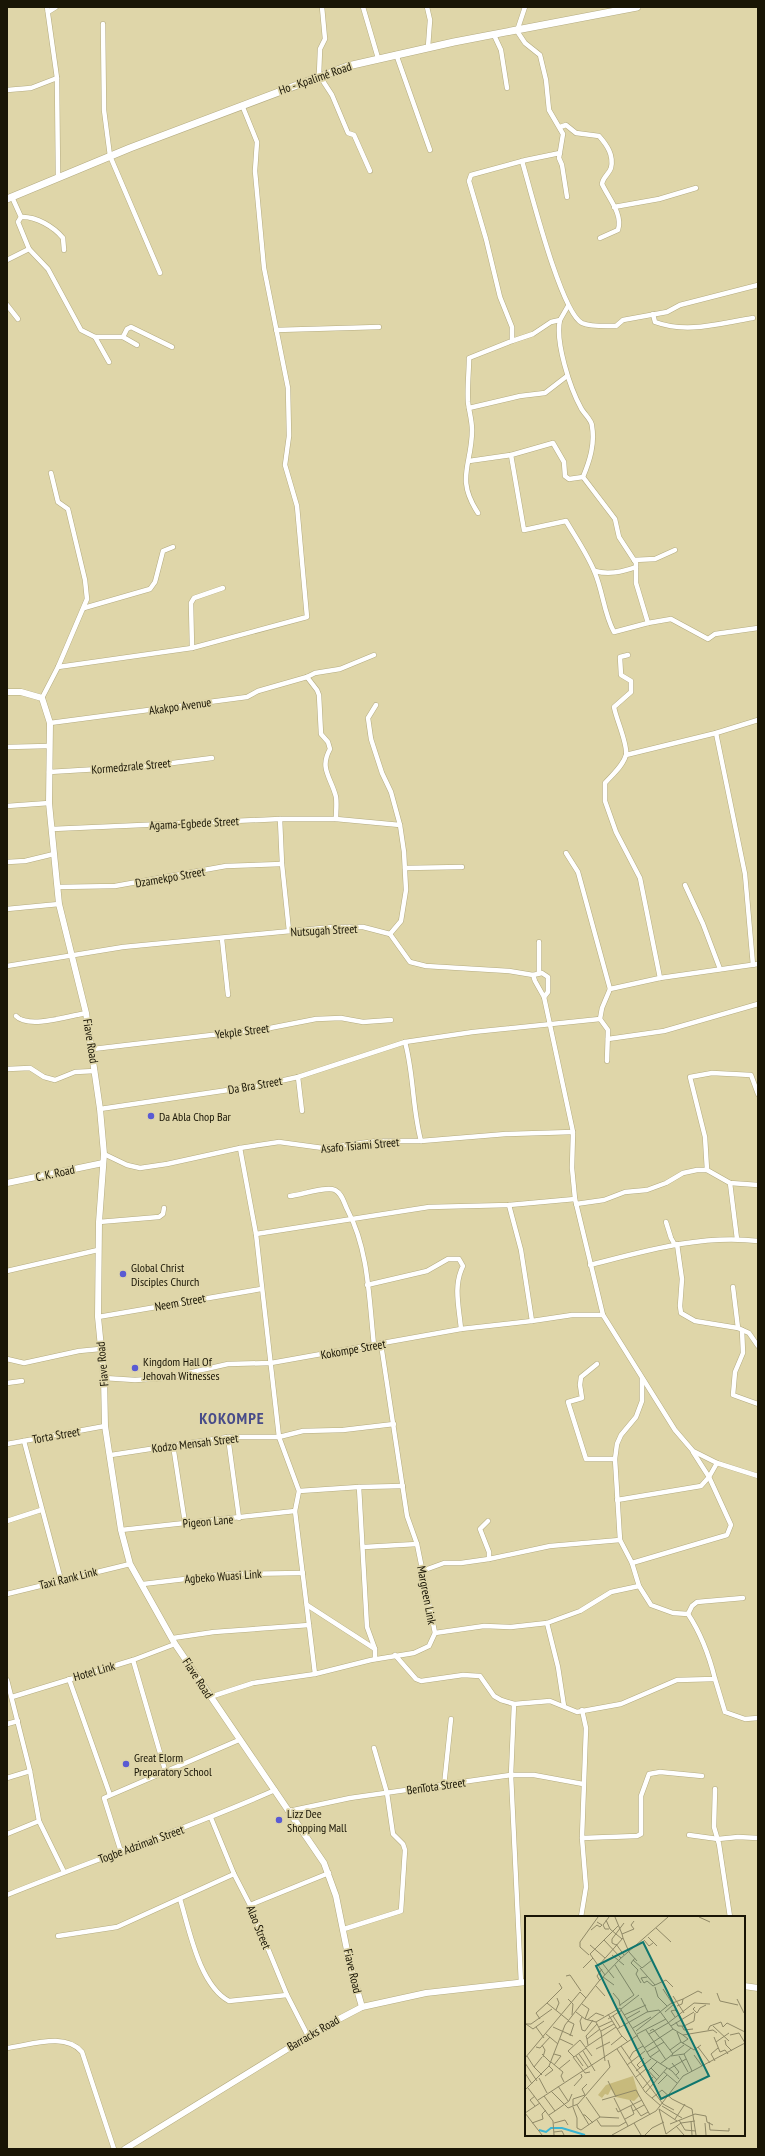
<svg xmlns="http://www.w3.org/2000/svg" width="765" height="2156" font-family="'PT Sans Narrow',sans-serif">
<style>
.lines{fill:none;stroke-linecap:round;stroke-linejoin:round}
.minor-casing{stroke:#b4ab80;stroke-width:5.5}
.tertiary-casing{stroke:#b4ab80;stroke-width:7}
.secondary-casing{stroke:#b4ab80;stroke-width:8}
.minor{stroke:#fff;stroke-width:4.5}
.tertiary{stroke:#fff;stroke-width:6}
.secondary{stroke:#fff;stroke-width:7}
.poi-dot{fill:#5a5bd3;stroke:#dfd6a9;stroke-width:1.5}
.labels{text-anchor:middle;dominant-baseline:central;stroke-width:3.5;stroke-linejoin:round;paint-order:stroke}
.street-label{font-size:12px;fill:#191505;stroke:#dfd6a9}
.poi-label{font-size:12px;fill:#191505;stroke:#dfd6a9;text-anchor:start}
.district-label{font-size:16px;font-weight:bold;letter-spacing:1px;fill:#474b89;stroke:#dfd6a9}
.inset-river{fill:none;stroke:#3bb5d3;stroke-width:2}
.inset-road{fill:none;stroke:#908967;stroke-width:1}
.view{fill:#0f766e;fill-opacity:0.15;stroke:#0f766e;stroke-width:2}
.inset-edge{fill:none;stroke:#191505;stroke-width:2}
</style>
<rect width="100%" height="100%" fill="#dfd6a9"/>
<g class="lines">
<!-- minor casing -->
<g class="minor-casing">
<g id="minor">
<path d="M47 7 57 78 58 177"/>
<path d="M322 7 325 39 320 49 319 75 332 95 348 133 354 135 370 171"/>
<path d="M363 7 378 58"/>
<path d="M427 7 430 20 428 47"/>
<path d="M525 7 517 31 525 43 540 55 546 80 549 110 563 134 559 158 562 165 567 197"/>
<path d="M48 12 56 7"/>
<path d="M103 24 104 110 110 156 160 273"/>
<path d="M494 35 501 50 507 88"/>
<path d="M396 54 430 150"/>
<path d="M7 90 31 88 57 78"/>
<path d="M560 127 566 125 576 133 599 136C607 145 614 155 611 168 609 174 603 177 602 184 609 199 623 214 618 230L600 238"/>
<path d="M522 161C530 188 561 313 582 323 591 327 606 326 616 326L623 320 667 312 680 305 758 285"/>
<path d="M12 197 21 217 18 222 29 249 48 269 81 330 95 337 109 362"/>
<path d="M614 207 659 199 696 188"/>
<path d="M21 217C36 216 54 227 63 238L64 250"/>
<path d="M7 260 29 249"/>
<path d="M7 305 18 319"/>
<path d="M653 314 655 322C688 334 720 323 753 318"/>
<path d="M560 320C555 342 570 388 581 408 584 414 592 420 592 426 595 444 590 460 583 477L615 519 619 537 636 563V583L648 623 671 619 708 639 715 634 758 628"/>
<path d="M276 330 379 327"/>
<path d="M95 337H123L137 345"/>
<path d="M123 337 127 329 131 327 172 347"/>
<path d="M512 341 533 334 551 322 560 320 568 306"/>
<path d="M469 408 520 396 545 393 567 376"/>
<path d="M469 461 511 455"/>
<path d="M583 477 569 479 565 476 564 462 553 443 511 455 524 530 566 521C576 538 588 555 595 573 603 592 604 614 614 632L648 623"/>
<path d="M478 513C455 478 472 465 472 430 472 420 469 411 468 402 467 388 469 372 469 358L512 341V327L500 297 486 239 469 181 471 175 526 160 560 153"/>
<path d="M634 560 655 559 675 550"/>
<path d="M595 571C609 575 622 572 636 567"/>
<path d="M84 608 150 589 155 582 163 551 173 547"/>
<path d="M192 648 191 603 194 598 223 588"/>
<path d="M628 655 620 657 621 675 631 681V692L614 707C616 719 628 744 626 755 623 766 612 775 605 783V801L616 832 640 878 660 978"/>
<path d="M58 667 192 648 307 617 297 506 285 465 289 436 288 388 264 268 255 171 257 142 242 105"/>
<path d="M307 677 317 690 319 695 321 734 328 742 330 749C319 769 331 777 336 797 337 803 336 812 336 819"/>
<path d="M42 698 58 667 87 599 85 580 68 509 58 502 51 473"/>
<path d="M376 705 368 718 371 739 382 773 391 792 400 825 404 852 406 890 401 921 390 934"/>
<path d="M50 723 247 697 258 691 307 677 315 673 340 669 374 655"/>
<path d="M716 733 745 874 753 965"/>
<path d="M7 747 49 746"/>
<path d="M626 755 716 733 758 720"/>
<path d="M49 772 149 766 212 758"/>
<path d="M7 806 49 803"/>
<path d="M280 819 282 864 289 931"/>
<path d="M52 829 280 819H336L400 825"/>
<path d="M566 853 578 872 610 989"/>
<path d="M7 862 25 861 54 854"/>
<path d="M405 868 462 867"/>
<path d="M685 885 703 924 720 969"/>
<path d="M58 887 115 886 226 866 282 864"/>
<path d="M7 909 59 904"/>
<path d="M222 939 228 995"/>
<path d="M539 942V973"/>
<path d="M7 966 123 947 333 927H363L390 934 410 962 426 966 509 971 533 975 535 981 544 997 573 1132 572 1168 575 1199 603 1315 675 1430 693 1451 717 1463 758 1476"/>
<path d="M533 975 542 973 548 977V992L544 997"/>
<path d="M16 1016C28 1029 69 1016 86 1013"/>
<path d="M608 1039 664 1031 758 1004"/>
<path d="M405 1042C414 1075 412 1107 421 1141"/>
<path d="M93 1049 270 1028 316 1019 341 1018 363 1022 391 1020"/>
<path d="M607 1061 608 1030 600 1019 602 1008 610 989 660 978 758 964"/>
<path d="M7 1069 30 1068 44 1077 55 1080 75 1072 95 1071"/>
<path d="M298 1077 302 1111"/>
<path d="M100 1109 262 1085 298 1077 405 1042 473 1032 600 1019"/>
<path d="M240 1148 256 1234 279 1437 299 1491 295 1511 315 1674"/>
<path d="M104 1154 127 1165 140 1168 167 1164 240 1148 279 1142 323 1148 377 1141H421L506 1134 573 1132"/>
<path d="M707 1170 705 1137 690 1077 712 1073 751 1075 758 1094"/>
<path d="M730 1183 737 1239"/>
<path d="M290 1196C301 1195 326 1186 335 1190 343 1194 344 1204 348 1211 369 1251 369 1301 374 1345"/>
<path d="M576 1204 604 1200 625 1192 647 1190 666 1183 683 1173 697 1170H707L730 1183 758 1185"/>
<path d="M509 1205 521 1250 532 1321"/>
<path d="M99 1222 159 1217 163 1214 164 1208"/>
<path d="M666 1222 671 1238 675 1245"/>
<path d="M256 1234 429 1207 509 1205 575 1199"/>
<path d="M677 1244 682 1279 680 1306 681 1313 695 1321 738 1328 749 1333 758 1346"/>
<path d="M590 1265C645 1251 702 1234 758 1241"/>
<path d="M7 1271 98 1250"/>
<path d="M367 1285 427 1271 448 1259H459L463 1266C453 1286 459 1307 461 1329"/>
<path d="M733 1287 738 1328"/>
<path d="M98 1317 261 1289"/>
<path d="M742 1330 743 1353 735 1372 733 1395 758 1404"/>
<path d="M7 1359 24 1363 79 1351 100 1349"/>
<path d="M597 1364 581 1377 580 1385 582 1398 568 1402 586 1459H615"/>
<path d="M104 1378 135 1380 166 1378 228 1364 271 1363 461 1329 532 1321 572 1315H603"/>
<path d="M7 1383 22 1381"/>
<path d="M228 1437 239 1518"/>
<path d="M24 1441 61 1580"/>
<path d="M7 1444 105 1426"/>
<path d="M173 1445 185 1523"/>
<path d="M111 1455 228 1437H279L303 1431 343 1430 394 1424"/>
<path d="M359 1487 367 1627 375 1649V1659"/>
<path d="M299 1491 359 1487 403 1486"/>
<path d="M617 1500 701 1486 709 1477 717 1463"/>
<path d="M7 1521 41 1510"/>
<path d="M488 1521 480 1529 489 1552V1559"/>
<path d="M121 1530 295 1511"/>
<path d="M364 1547 417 1544"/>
<path d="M632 1563 727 1535 731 1525 709 1477 693 1452"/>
<path d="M422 1571 444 1563H461L489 1559 550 1546 620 1540"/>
<path d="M143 1584 227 1574 303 1573"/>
<path d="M7 1594 130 1564"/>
<path d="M307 1605 375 1649"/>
<path d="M688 1614 692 1606 697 1602 743 1598"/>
<path d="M547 1623 558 1667 564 1706"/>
<path d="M435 1633 484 1626 511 1627 547 1623 580 1611 611 1592 639 1586"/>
<path d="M173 1638 214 1632 309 1625"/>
<path d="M395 1655 416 1679 421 1681 463 1675 480 1676 494 1696 501 1700 514 1704 550 1701 577 1712 621 1704 677 1680 715 1679C709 1655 702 1635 688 1614L673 1613 651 1605 639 1586 632 1563 620 1540 615 1459 617 1444 621 1435 636 1417 642 1401V1378"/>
<path d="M133 1660 165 1770"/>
<path d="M69 1679 110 1795"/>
<path d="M715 1679 725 1712 745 1719 758 1718"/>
<path d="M7 1680 30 1771 39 1821 64 1872"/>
<path d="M12 1697 133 1660 175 1644"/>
<path d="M210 1697 253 1683 315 1674 371 1660 414 1653 429 1646 435 1633 417 1544 407 1516 381 1344"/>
<path d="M514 1704 511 1775 521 1983"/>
<path d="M7 1724 18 1721"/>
<path d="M7 1778 30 1771"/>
<path d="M444 1786 451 1719"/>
<path d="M715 1789 714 1827 719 1844 730 1917"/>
<path d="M289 1811 350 1798 511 1775H534L583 1784"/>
<path d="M211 1818 234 1874 250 1905 287 1995 308 2036"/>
<path d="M7 1834 39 1821"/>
<path d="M689 1835 718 1839 738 1837 758 1838"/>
<path d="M582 1838 637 1836 641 1834V1796L649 1774 660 1772 702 1776"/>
<path d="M121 1852 104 1798 239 1740"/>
<path d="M7 1895C96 1859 187 1829 275 1790"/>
<path d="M180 1899C189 1928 199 1985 229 2001L287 1995"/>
<path d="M250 1905 329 1873"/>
<path d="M581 1917 586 1887 582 1838 586 1728 582 1710"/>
<path d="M344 1929 401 1911 405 1850 403 1844 393 1834 387 1793 374 1748"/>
<path d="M58 1936 117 1927 234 1874"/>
<path d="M7 2048C31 2045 65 2032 82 2052L114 2149"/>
</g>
</g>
<!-- tertiary casing -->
<g class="tertiary-casing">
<g id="tertiary">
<path d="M7 692H21L42 698 50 723 49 803 59 904 86 1013 100 1109 104 1154 99 1222 98 1317 104 1378 105 1426 121 1530 130 1564 175 1644 324 1863 336 1896 350 1965 362 2007"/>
<path d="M7 1183 103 1163"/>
<path d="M744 1986 758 1988"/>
<path d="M125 2149 318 2030 362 2007 426 1993 526 1982"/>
</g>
</g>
<!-- secondary casing -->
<g class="secondary-casing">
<path id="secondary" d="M7 199 130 148 348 66 454 42 637 7"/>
</g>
<!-- minor -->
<use href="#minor" class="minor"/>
<!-- tertiary -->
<use href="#tertiary" class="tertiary"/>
<!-- secondary -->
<use href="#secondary" class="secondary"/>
</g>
<!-- markers -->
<g class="poi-dot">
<circle cx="151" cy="1116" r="4"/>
<circle cx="123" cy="1274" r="4"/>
<circle cx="135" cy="1368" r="4"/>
<circle cx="126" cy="1764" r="4"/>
<circle cx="279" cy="1820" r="4"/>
</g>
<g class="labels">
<!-- street labels -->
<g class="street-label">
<text transform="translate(315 78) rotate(-19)">Ho - Kpalimé Road</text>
<text transform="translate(180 706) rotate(-8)">Akakpo Avenue</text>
<text transform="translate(131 766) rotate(-5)">Kormedzrale Street</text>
<text transform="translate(194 823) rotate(-3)">Agama-Egbede Street</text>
<text transform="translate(170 877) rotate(-10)">Dzamekpo Street</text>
<text transform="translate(324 930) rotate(-3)">Nutsugah Street</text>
<text transform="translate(242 1031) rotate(-7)">Yekple Street</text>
<text transform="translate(91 1041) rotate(81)">Fiave Road</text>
<text transform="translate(255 1085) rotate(-10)">Da Bra Street</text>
<text transform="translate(360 1145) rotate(-5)">Asafo Tsiami Street</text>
<text transform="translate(55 1173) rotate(-12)">C. K. Road</text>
<text transform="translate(180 1302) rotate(-10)">Neem Street</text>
<text transform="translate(353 1349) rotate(-10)">Kokompe Street</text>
<text transform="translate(102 1364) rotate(-95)">Fiave Road</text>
<text transform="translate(56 1435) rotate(-10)">Torta Street</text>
<text transform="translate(195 1443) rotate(-7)">Kodzo Mensah Street</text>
<text transform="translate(208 1521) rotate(-5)">Pigeon Lane</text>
<text transform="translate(223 1576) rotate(-4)">Agbeko Wuasi Link</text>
<text transform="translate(68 1578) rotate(-14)">Taxi Rank Link</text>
<text transform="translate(427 1595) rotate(79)">Margreen Link</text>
<text transform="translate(94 1671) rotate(-16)">Hotel Link</text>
<text transform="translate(198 1678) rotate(57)">Fiave Road</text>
<text transform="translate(436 1786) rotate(-8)">BenTota Street</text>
<text transform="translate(141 1844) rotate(-20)">Togbe Adzimah Street</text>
<text transform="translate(259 1927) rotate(68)">Alao Street</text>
<text transform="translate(353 1971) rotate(77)">Fiave Road</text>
<text transform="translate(313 2033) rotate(-30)">Barracks Road</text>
</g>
<!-- poi labels -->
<g class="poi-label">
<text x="159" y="1116">Da Abla Chop Bar</text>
<text x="131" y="1267">Global Christ<tspan x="131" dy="14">Disciples Church</tspan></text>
<text x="143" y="1361">Kingdom Hall Of<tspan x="143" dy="14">Jehovah Witnesses</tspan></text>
<text x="134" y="1757">Great Elorm<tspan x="134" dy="14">Preparatory School</tspan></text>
<text x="287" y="1813">Lizz Dee<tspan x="287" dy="14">Shopping Mall</tspan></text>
</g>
<!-- district labels -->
<g class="district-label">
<text x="232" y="1418">KOKOMPE</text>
</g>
</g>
<!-- overview -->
<g transform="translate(525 1916)">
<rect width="220" height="220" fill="#dfd6a9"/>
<path d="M108 160 114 180 109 185 91 181 86 173 83 179 80 178 77 182 73 179 81 169Z" fill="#c7ba7c"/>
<path class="inset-river" d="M14 214 21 216 26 212H37L60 219"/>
<path class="inset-road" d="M84 1 78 9 80 13H84M90 1 97 18M174 1 185 6M81 4 85 13 97 23M131 12 146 26M66 14 72 9 75 11 77 9 72 6M123 21 132 30M98 22 104 36 112 45M79 24 96 42M119 24 124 30 128 27M91 28 99 39M65 29 80 42M91 29 87 27V23L99 7M64 39 55 31V26L73 1M87 39 99 49M110 42 106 47 113 54 111 58 116 67M108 44 117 52 127 44M78 48 89 62M74 49 98 22 97 18 109 13 106 9 109 5M90 49 109 79 95 89M58 52 68 42M115 52 130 69 141 64 148 71M80 59 65 38 94 9M41 60 45 59 56 75M78 61 89 69M122 61 116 62 119 67 122 65 128 70 130 69M75 65 72 60 77 53M71 70 80 80M130 71 133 81 142 90M138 73 147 87M88 77 94 84 95 90M192 77 195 85 213 89M148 80 159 97M116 82 123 96M43 83 48 88 47 99M158 83 173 75 177 77M212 83 219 97M22 87 37 72 34 67M57 88 64 93 60 103M170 91 168 93 172 97 175 92 181 89M96 93 114 79M31 94 34 87 32 82M51 96 60 103 71 106 95 92 125 141 147 155 154 163M140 96 149 88M83 98 96 119 103 126M99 99 121 89M88 100 95 111M57 101 55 105 57 114 60 115M150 101 146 95 150 94 155 99M15 103 11 97 22 87 43 104M83 103 97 94M101 103 115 95M62 104 71 97 79 100M43 105 49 108 45 120M71 106 76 116 80 145M151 106 153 110H159L169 105 170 97M143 107 169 87 185 88M1 108H6L27 93M1 108 8 113 19 105M146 110 169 96M157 110 159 114 168 113M188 110 204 125M11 111 19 122M28 111 48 120M74 111 87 105M108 112 126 101M92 113 122 96 134 94 148 113 158 119 188 114 192 117M121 114 141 144M183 114 185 110 196 106 198 111 202 107 220 116M60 115 68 104M76 115 89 108M111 115 145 88 158 83 157 88 152 90M125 115 128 113 135 122M21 118 33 128M112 118 141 103M124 118 143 107M205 119 214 117 220 127M135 121 148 138 135 148M189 121 195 136 200 134 203 138M35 123 48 129M62 123 61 120 72 108M55 124 43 135 49 141 61 132M55 124 67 140M200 124 201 129 207 135M191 126 204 117M157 127 163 123 158 119M17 129 20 134 18 141M63 129 62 123 75 113M86 129 97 120M96 130 107 146M11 131 15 132 25 121M61 131 91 111M173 131 185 147M119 132 148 113M166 132 169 134 176 129M71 133 85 126M92 133 120 176 136 190M145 134 156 126M58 135 70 155M122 136 139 126M17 138 26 147M54 138 63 151M147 138 159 129M159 138 167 155M169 139 177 150M2 140 9 151M51 140 58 150M146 140 159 138 166 132 156 126 152 116M154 140 163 156M17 141 9 151 17 159M48 141 60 157 65 156M125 141 135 134M0 142 55 76 61 82M104 143 108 136 118 130M190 145 186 138 193 132M26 146 38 156 36 160 39 166M106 146 138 188M0 147 12 165M147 147 154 156 151 159M29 149 36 140 29 138M102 149 120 135M118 149 132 164M115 152 112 149 119 142M126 152 135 161M34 153 45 144M144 153 161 143M111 155 126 143M123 155 132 146M139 156 152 167M0 157 7 168M20 160 28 154 24 150M111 161 121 153M14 162 22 177M83 165 91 181M133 168 142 159M33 170 43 185M49 170 57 161 56 158M3 172 28 205 29 219M118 172 128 161M0 174 24 150 40 109 74 65 95 43 143 1M26 175 43 192 53 188 85 151 83 144M121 176 142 152M60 179 57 173 62 168M19 180 30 195 24 199M61 181 75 201M89 182 103 210M127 182 137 174 147 183 167 193 171 219M13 184 113 119M77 184 111 174 125 199M105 184 116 200 123 196M138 188 149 194M52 189 64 209M10 190 5 184 10 180M48 190V183L60 179M137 190 157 202M48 191 52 202V212L56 214M91 192 93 196 117 184M134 193 141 218M134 193 152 205M30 195 44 185 47 178M108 195 119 189M0 197 17 219M0 197 15 187M58 199H60L68 207M100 203 109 198 106 190M150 203 160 188M72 204 76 210H94L101 206M154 204 160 214 171 215M166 205 167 219M184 206 185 214 204 215V212M7 207 18 203 17 198 21 194M29 207 40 204 43 209M109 207 116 219M180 207 181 219M145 208 170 198 181 200 182 206 188 209M151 210 159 219M56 214 75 201 94 202M29 216 37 215 39 219M141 218 156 207 170 205M87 219 131 195 158 160 220 127M120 219 127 212 139 206"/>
<path class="view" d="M118 26 184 160 136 183 71 50Z"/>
<rect width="220" height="220" class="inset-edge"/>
</g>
<!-- border -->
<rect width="765" height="2156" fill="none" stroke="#191505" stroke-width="16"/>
</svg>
